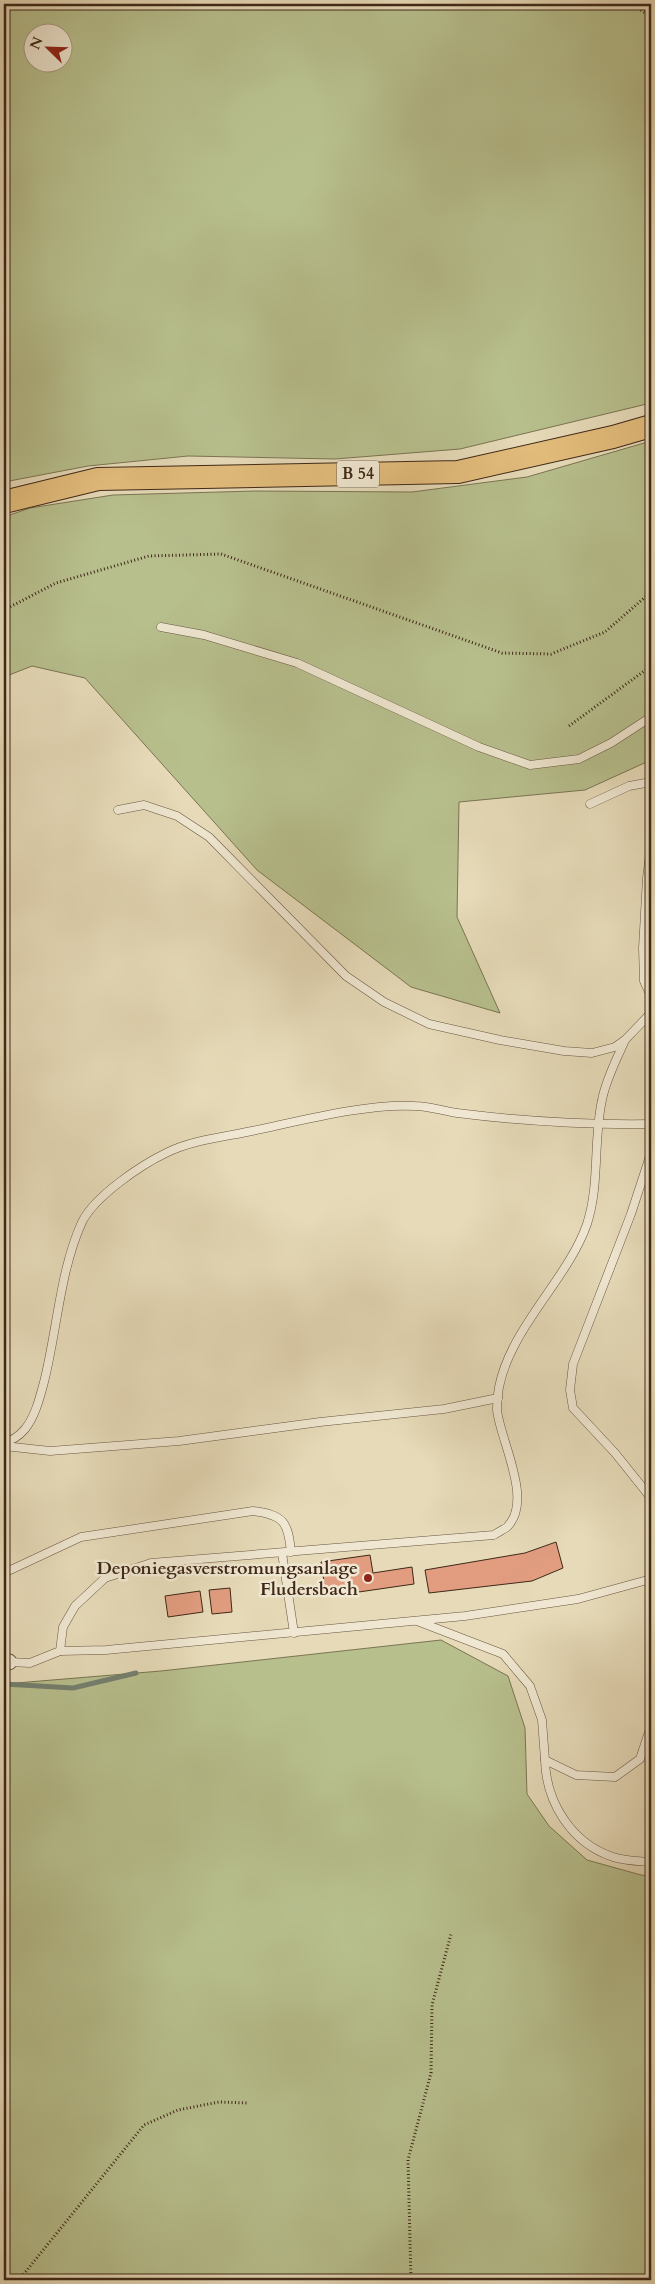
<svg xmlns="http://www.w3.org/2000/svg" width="655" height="2284" font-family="Cardo,serif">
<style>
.green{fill:#b7bf8d;stroke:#7b7452;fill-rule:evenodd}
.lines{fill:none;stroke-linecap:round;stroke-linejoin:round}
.stream{stroke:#748070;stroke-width:5}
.building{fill:#e29d80;stroke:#3f2818}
.lane-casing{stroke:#695440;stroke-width:9}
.street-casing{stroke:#695440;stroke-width:17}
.primary-casing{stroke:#3f2818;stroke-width:24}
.path{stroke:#3f2818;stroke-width:3;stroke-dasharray:1 2.5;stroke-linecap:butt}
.lane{stroke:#efe7d1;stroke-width:8}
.street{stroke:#efe7d1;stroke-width:15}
.primary{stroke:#e3bd7c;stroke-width:22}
.poi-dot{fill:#8f2418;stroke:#efe7d1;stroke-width:2}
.labels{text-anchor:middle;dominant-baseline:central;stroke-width:5;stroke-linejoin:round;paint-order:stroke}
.shield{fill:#efe7d1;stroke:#746150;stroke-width:1}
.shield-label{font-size:16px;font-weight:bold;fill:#3f2818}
.poi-label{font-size:18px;font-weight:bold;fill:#3f2818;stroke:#efe7d1;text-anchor:end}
</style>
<rect width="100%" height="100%" fill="#e6dab8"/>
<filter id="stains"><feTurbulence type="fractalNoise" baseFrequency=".004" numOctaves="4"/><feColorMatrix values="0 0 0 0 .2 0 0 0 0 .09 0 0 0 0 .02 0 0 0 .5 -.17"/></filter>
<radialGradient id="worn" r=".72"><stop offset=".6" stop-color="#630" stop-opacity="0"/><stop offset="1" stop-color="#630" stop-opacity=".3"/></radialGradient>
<!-- green -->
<g class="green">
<path d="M4 4H651V403L460 449 335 459 188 456 88 466 4 482ZM32 32H62V62H32Z"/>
<path d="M651 441V760L585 790 459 802 457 917 500 1013 411 987 257 870 85 678 32 666 4 677V517L30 508 113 495 254 491 412 492 527 477Z"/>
<path d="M441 1640 508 1676 525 1728 527 1794 549 1826 587 1860 641 1875 651 1876V2280H4V1684L161 1671Z"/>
</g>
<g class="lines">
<!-- stream -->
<path class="stream" d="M4 1684 73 1688 136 1673"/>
</g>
<!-- building -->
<g class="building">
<path d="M556 1542 563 1568 532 1581 429 1593 425 1570 525 1553Z"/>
<path d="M370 1555 373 1573 412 1567 414 1584 338 1595 336 1587 325 1588 321 1562Z"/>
<path d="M230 1588 232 1612 212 1614 209 1590Z"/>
<path d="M200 1591 203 1612 168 1617 165 1596Z"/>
</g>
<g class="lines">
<!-- lane casing -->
<g class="lane-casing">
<g id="lane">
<path d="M161 627 204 635 297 663 479 747 530 765 579 759 611 743 651 717"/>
<path d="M590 804 629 786 651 782"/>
<path d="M118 810 144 805 177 816 209 837 346 976 384 1002 429 1024 500 1040 564 1051 592 1053 615 1047 625 1040 651 1013"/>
<path d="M651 845 647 878 643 948 644 981 651 996"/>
<path d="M651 1153 631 1214 573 1364 570 1390 573 1408 615 1453 651 1498"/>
<path d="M4 1442C12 1441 19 1436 25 1429 35 1417 40 1397 44 1382 57 1331 60 1270 82 1222 95 1196 141 1165 166 1153 192 1140 224 1137 252 1131 300 1121 367 1103 415 1106 429 1106 443 1111 457 1113 521 1121 586 1125 651 1124"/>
<path d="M4 1446 50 1451 179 1441 320 1422 444 1409 498 1398"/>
<path d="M282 1553 294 1633"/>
<path d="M4 1573 81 1537 253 1511C284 1515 288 1522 291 1552"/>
<path d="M417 1621 503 1654 530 1686 542 1720 545 1760 576 1775 615 1777 640 1759 651 1726"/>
<path d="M60 1651 106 1650 465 1616 578 1599 651 1579"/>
<path d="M9 1662 30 1663 60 1651 63 1627 75 1606 105 1578 151 1563 494 1535C498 1532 503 1530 507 1527 534 1501 500 1440 497 1410 497 1403 498 1394 499 1387 511 1327 568 1279 587 1224 600 1184 593 1141 602 1100 606 1079 617 1059 625 1040"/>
<path d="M545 1760C546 1802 571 1843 613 1857 624 1861 639 1861 651 1862"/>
</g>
</g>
<!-- street casing -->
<g class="street-casing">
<path id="street" d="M4 1662H9"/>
</g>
<!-- primary casing -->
<g class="primary-casing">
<path id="primary" d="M4 502 98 479 458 472 613 437 651 426"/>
</g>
<!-- path -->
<g class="path">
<path d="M632 4 651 17"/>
<path d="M4 610 56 583 149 556 221 554 502 653 551 654 605 632 651 592"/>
<path d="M569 726 651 666"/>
<path d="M19 2280 144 2125 178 2110 219 2102 247 2103"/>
<path d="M405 2280H427"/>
<path d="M411 2280 408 2160 431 2073 432 2005 451 1934"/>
</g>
<!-- lane -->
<use href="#lane" class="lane"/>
<!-- street -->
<use href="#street" class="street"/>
<!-- primary -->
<use href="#primary" class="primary"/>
</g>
<!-- markers -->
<circle class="poi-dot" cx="368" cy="1578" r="5"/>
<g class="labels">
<!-- shield labels -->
<rect class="shield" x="337" y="460.5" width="42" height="27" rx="4"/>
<g class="shield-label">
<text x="358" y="474">B 54</text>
</g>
<!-- poi labels -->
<g class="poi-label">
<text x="358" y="1568">Deponiegasverstromungsanlage<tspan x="358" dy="21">Fludersbach</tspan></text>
</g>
</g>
<!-- margin -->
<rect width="655" height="2284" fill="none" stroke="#e6dab8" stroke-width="20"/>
<rect x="5" y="5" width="645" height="2274" fill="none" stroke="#3f2818" stroke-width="2.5"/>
<rect x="10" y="10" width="635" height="2264" fill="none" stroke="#3f2818"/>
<!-- north arrow -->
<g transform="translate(48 48) rotate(293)"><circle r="24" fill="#efe7d1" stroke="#a99b87"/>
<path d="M0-4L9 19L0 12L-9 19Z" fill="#8f2418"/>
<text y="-8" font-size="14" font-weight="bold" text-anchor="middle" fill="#3f2818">N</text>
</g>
<rect width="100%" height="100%" filter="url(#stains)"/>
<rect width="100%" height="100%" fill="url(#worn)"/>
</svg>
